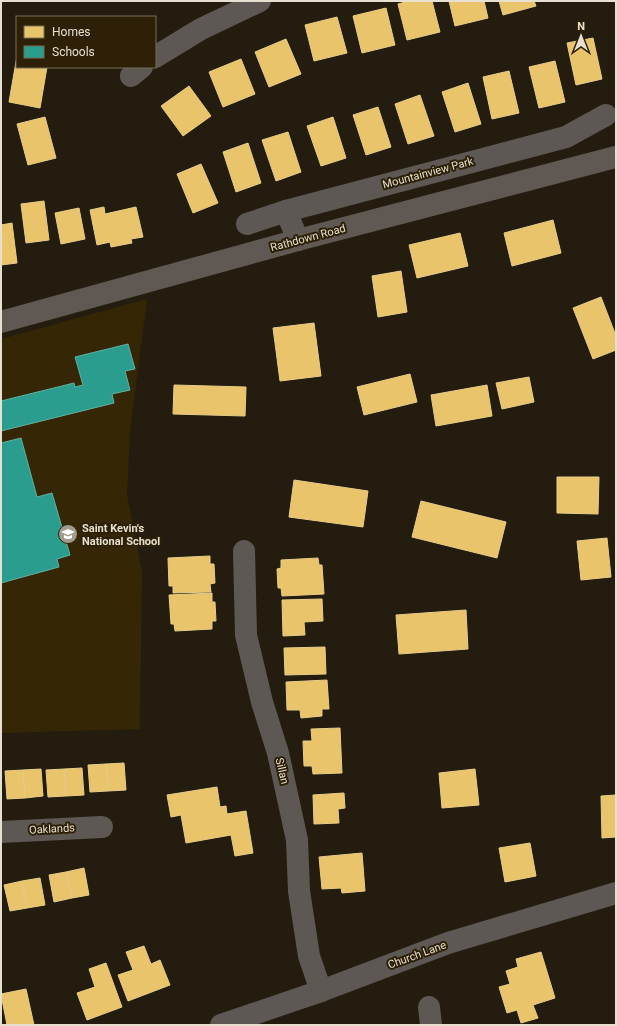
<svg xmlns="http://www.w3.org/2000/svg" width="617" height="1026" font-family="Roboto,sans-serif">
<style>
.built{fill:#352706}
.homes{fill:#e9c46a;stroke:#e8cc89}
.schools{fill:#2a9d8f;stroke:#63b1a2}
.lines{fill:none;stroke-linecap:round;stroke-linejoin:round}
.minor{stroke:#5e5855;stroke-width:22}
.major{stroke:#605852;stroke-width:22}
.labels{text-anchor:middle;dominant-baseline:central;stroke-width:4;stroke-linejoin:round;paint-order:stroke}
.street-label{font-size:11px;fill:#e7dfd0;stroke:#2d2006}
.poi-label{font-size:11px;font-weight:bold;fill:#e7dfd0;stroke:#2d2006;text-anchor:start}
</style>
<rect width="100%" height="100%" fill="#241d0f"/>
<!-- built -->
<path class="built" d="M147 299 130 432 127 495 142 572 140 729 1 733V339Z"/>
<!-- homes -->
<g class="homes">
<path d="M409 1H432L440 32 407 40 398 4Z"/>
<path d="M449 1H484L488 18 455 26Z"/>
<path d="M499 1H534L536 6 503 15Z"/>
<path d="M386 8 395 45 362 53 353 16Z"/>
<path d="M337 17 347 53 314 61 305 25Z"/>
<path d="M593 38 602 79 576 85 567 43Z"/>
<path d="M286 39 301 74 269 87 255 52Z"/>
<path d="M17 56V67H47L40 108 9 102Z"/>
<path d="M241 59 255 94 223 107 209 72Z"/>
<path d="M555 61 565 102 539 108 529 67Z"/>
<path d="M509 71 519 113 492 119 483 77Z"/>
<path d="M468 83 481 124 455 132 442 92Z"/>
<path d="M189 86 211 116 183 136 161 106Z"/>
<path d="M420 95 434 136 408 144 395 104Z"/>
<path d="M378 107 391 147 366 155 353 115Z"/>
<path d="M45 117 56 158 28 165 17 124Z"/>
<path d="M333 117 346 158 321 166 307 126Z"/>
<path d="M288 132 301 172 276 181 262 140Z"/>
<path d="M248 143 261 183 236 192 223 152Z"/>
<path d="M201 164 218 203 193 213 177 174Z"/>
<path d="M44 201 49 240 26 243 21 204Z"/>
<path d="M104 207 105 214 136 207 143 237 131 239 132 243 111 247 110 242 97 245 90 210Z"/>
<path d="M79 208 85 239 61 244 55 213Z"/>
<path d="M553 220 561 253 512 266 504 233Z"/>
<path d="M12 223 17 263 1 265V225Z"/>
<path d="M460 233 468 266 417 278 409 245Z"/>
<path d="M401 271 407 312 378 317 372 276Z"/>
<path d="M601 297 616 336V350L593 359 573 308Z"/>
<path d="M314 323 321 376 280 381 273 328Z"/>
<path d="M410 374 417 402 364 415 357 387Z"/>
<path d="M529 377 534 402 502 409 496 383Z"/>
<path d="M174 385 246 387 245 416 173 414Z"/>
<path d="M487 385 492 416 436 426 431 395Z"/>
<path d="M557 477H599L598 514 557 513Z"/>
<path d="M294 480 368 491 363 527 289 517Z"/>
<path d="M421 501 506 522 497 558 412 537Z"/>
<path d="M607 538 611 577 581 580 577 541Z"/>
<path d="M210 556V564H214L215 583 210 584 211 592 173 593V586H169L168 558Z"/>
<path d="M318 558 319 565H322L324 594 282 596 281 588H278L277 569 281 568V560Z"/>
<path d="M212 593V602H215L216 621H212V629L175 631 174 624H171L169 595Z"/>
<path d="M322 599 323 621 304 622 305 635 283 636 282 600Z"/>
<path d="M466 610 468 649 399 654 396 615Z"/>
<path d="M325 647 326 674 285 675 284 648Z"/>
<path d="M327 680 329 709H322V716L301 718 300 710H287L286 682Z"/>
<path d="M340 728 342 773 313 774 312 766H304L303 741H312L311 729Z"/>
<path d="M124 763 126 790 108 791 106 764Z"/>
<path d="M106 764 108 791 90 792 88 765Z"/>
<path d="M82 768 84 795 66 796 64 769Z"/>
<path d="M41 769 43 796 25 798 23 770Z"/>
<path d="M64 769 66 796 48 797 46 770Z"/>
<path d="M475 769 479 805 442 808 439 773Z"/>
<path d="M23 770 25 798 7 799 5 771Z"/>
<path d="M217 787 220 807 226 806 227 814 246 811 253 853 235 856 231 835 186 843 181 815 171 817 167 795Z"/>
<path d="M344 793 345 808 338 809 339 823 314 824 313 795Z"/>
<path d="M616 795V837L602 838 601 796Z"/>
<path d="M530 843 536 876 505 882 499 848Z"/>
<path d="M362 853 365 891 342 893 341 888 322 889 319 857Z"/>
<path d="M84 868 89 895 72 898 66 872Z"/>
<path d="M66 872 72 898 54 902 49 875Z"/>
<path d="M40 878 45 905 27 908 22 881Z"/>
<path d="M22 881 27 908 10 911 4 885Z"/>
<path d="M144 946 151 964 160 960 170 985 128 1001 118 975 133 970 126 952Z"/>
<path d="M541 952 555 998 533 1005 538 1018 521 1023 517 1010 507 1013 499 987 510 984 506 971 518 967 516 959Z"/>
<path d="M106 963 122 1007 87 1020 77 993 95 987 89 969Z"/>
<path d="M26 989 34 1025H7L1 994Z"/>
</g>
<!-- schools -->
<g class="schools">
<path d="M128 344 135 369 125 371 130 390 112 394 114 403 1 431V401L74 383 75 387 83 385 75 357Z"/>
<path d="M21 438 37 497 52 493 70 555 57 559 59 567 1 583V443Z"/>
</g>
<g class="lines">
<!-- minor -->
<g class="minor">
<path d="M155 57 201 29 260 1"/>
<path d="M131 76 142 67"/>
<path d="M286 211 298 240"/>
<path d="M247 224 286 211 566 137 606 115"/>
<path d="M244 551 246 635 262 702 278 753 297 840 299 891 309 956 321 991"/>
<path d="M1 832 102 827"/>
<path d="M429 1007 431 1025"/>
<path d="M221 1025 321 991 448 943 616 893"/>
</g>
<!-- major -->
<path class="major" d="M1 322 298 240 616 157"/>
</g>
<!-- icons -->
<defs>
<g id="school-disc" transform="scale(1)"><circle r="9.5" fill="#a39b8c" stroke="#2d2006"/><path d="M0-5L7-2L0 1L-7-2ZM-4 1L0 2.5L4 1V4Q0 6-4 4Z" fill="#fff"/></g>
</defs>
<g fill-rule="evenodd">
<use href="#school-disc" x="68" y="534"/>
</g>
<g class="labels">
<!-- street labels -->
<g class="street-label">
<text transform="translate(428 173) rotate(-15)">Mountainview Park</text>
<text transform="translate(308 238) rotate(-15)">Rathdown Road</text>
<text transform="translate(282 771) rotate(77)">Sillan</text>
<text transform="translate(52 829) rotate(-3)">Oaklands</text>
<text transform="translate(417 955) rotate(-20)">Church Lane</text>
</g>
<!-- poi labels -->
<g class="poi-label">
<text x="82" y="528">Saint Kevin's<tspan x="82" dy="13">National School</tspan></text>
</g>
</g>
<!-- border -->
<rect width="617" height="1026" fill="none" stroke="#e7dfd0" stroke-width="4"/>
<!-- legend -->
<rect x="16" y="16" width="140" height="52" fill="#2d2006" stroke="#776c57"/>
<rect x="24" y="26" width="20" height="12" fill="#e9c46a" stroke="#776c57"/>
<text x="52" y="36" font-size="12" fill="#e7dfd0">Homes</text>
<rect x="24" y="46" width="20" height="12" fill="#2a9d8f" stroke="#776c57"/>
<text x="52" y="56" font-size="12" fill="#e7dfd0">Schools</text>
<!-- north arrow -->
<g transform="translate(581 36)" stroke="#2d2006" stroke-width="3" paint-order="stroke">
<path d="M0-3L7 15L0 10L-7 15Z" fill="#e7dfd0"/>
<text y="-6" font-size="11" font-weight="bold" text-anchor="middle" fill="#e7dfd0">N</text>
</g>
</svg>
